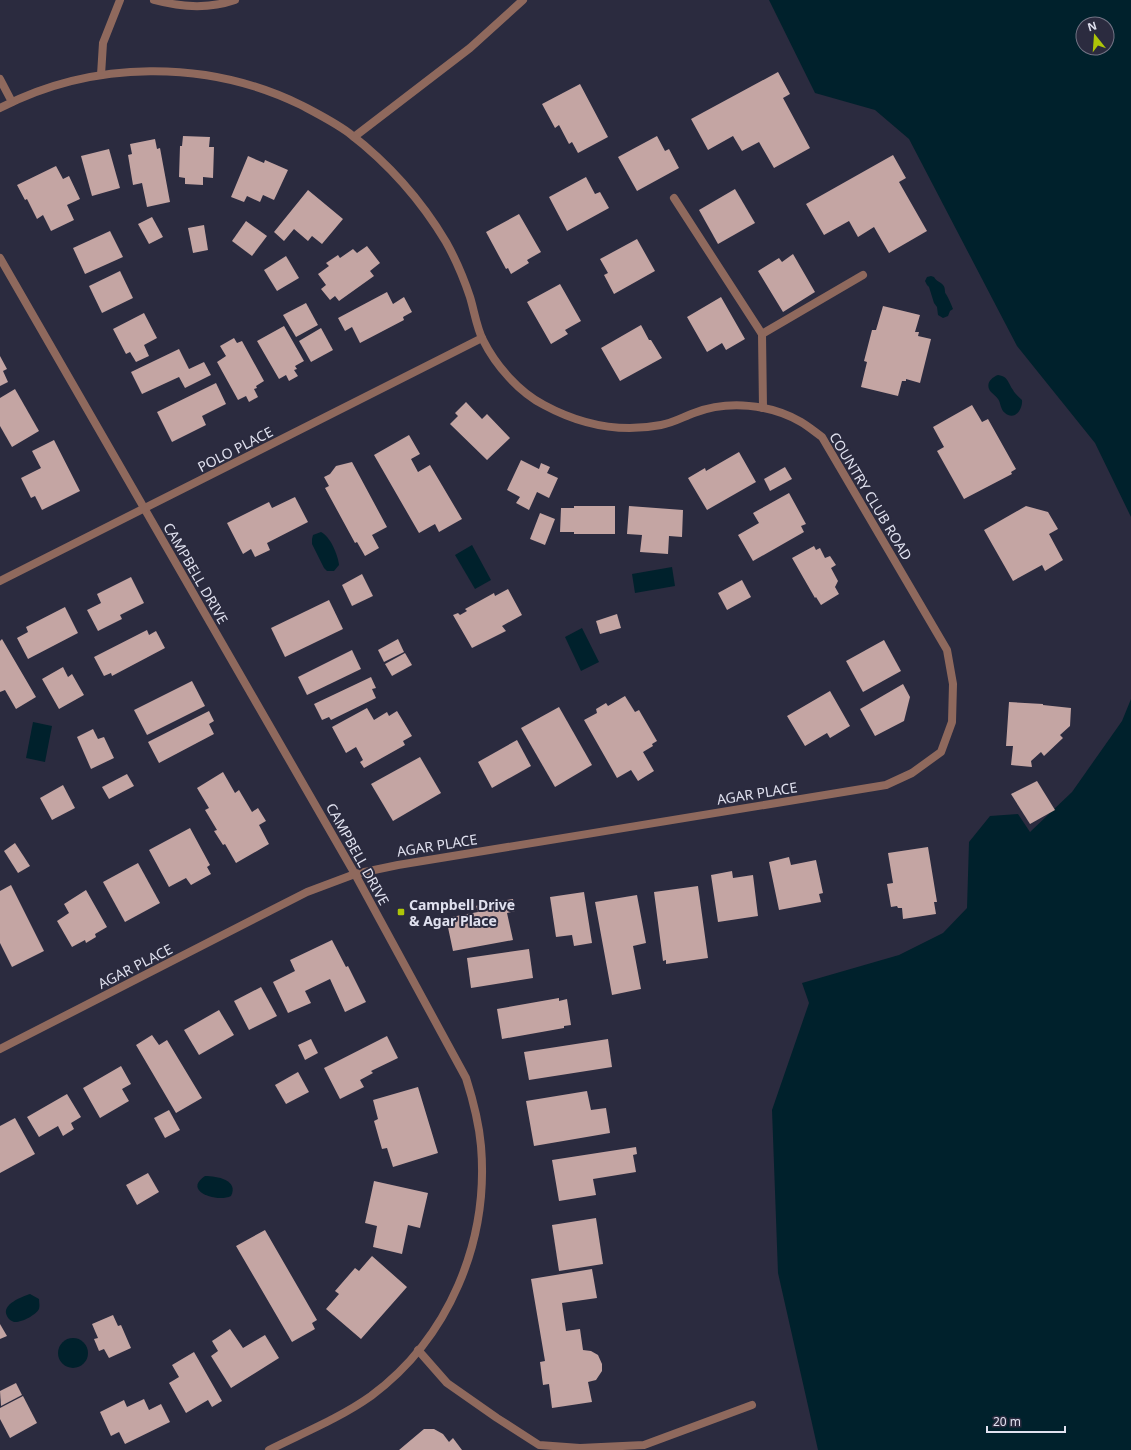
<svg xmlns="http://www.w3.org/2000/svg" width="1131" height="1450" font-family="'Noto Sans',sans-serif">
<style>
.water{fill:#00212c;fill-rule:evenodd}
.building{fill:#c4a5a3}
.lines{fill:none;stroke-linecap:round;stroke-linejoin:round}
.lane{stroke:#8f695d;stroke-width:8}
.street{stroke:#8f695d;stroke-width:8}
.poi-dot{fill:#aec508;stroke:#2b2b3f;stroke-width:1.5}
.labels{text-anchor:middle;dominant-baseline:central;stroke-width:4;stroke-linejoin:round;paint-order:stroke}
.street-label{font-size:14px;fill:#e0e1ef;stroke:#2b2b3f}
.poi-label{font-size:14px;font-weight:bold;fill:#e0e1ef;stroke:#2b2b3f;text-anchor:start}
</style>
<rect width="100%" height="100%" fill="#2b2b3f"/>
<!-- water -->
<g class="water">
<path d="M769 0H1131V517L1095 443 1017 346 909 139 875 110 815 93ZM1083 24H1107V48H1083Z"/>
<path d="M931 276 934 277C937 282 941 282 943 285 946 288 944 292 946 294 949 299 951 304 953 309L950 311 948 316 943 318 938 315 937 307 934 303 929 287 927 285 925 281 927 277Z"/>
<path d="M998 375C1008 376 1008 383 1013 390 1015 394 1019 397 1022 400 1023 410 1014 421 1005 413 1000 409 1001 403 998 399 996 396 993 394 991 392 985 385 990 378 998 375Z"/>
<path d="M321 532C330 536 338 555 339 565L334 571H327L324 568 312 544V539L313 535Z"/>
<path d="M472 545 491 580 475 589 455 555Z"/>
<path d="M672 567 675 586 635 593 632 574Z"/>
<path d="M582 628 599 662 581 671 565 637Z"/>
<path d="M1131 699V1450H818L778 1273 772 1110 809 1003 802 983 899 955 943 933 967 908 969 842 990 816 1018 814 1030 832 1072 792 1122 721Z"/>
<path d="M33 722 52 726 45 762 26 758Z"/>
<path d="M205 1176C217 1176 239 1180 231 1196 217 1203 182 1191 205 1176Z"/>
<path d="M30 1294 39 1299C39 1302 40 1306 39 1309 36 1315 21 1323 14 1322 11 1321 8 1319 7 1316 1 1304 22 1297 30 1294Z"/>
<circle cx="73" cy="1353" r="15"/>
</g>
<!-- building -->
<g class="building">
<path d="M778 72 790 94 783 98 810 148 774 168 759 142 742 151 733 136 708 150 691 119Z"/>
<path d="M580 84 608 137 578 153 572 142 569 144 559 125 555 128 542 104Z"/>
<path d="M183 136 210 137 209 147H214L213 178 203 177V185L185 184V178L179 177 180 146H182Z"/>
<path d="M657 136 665 151 669 149 679 168 637 191 618 157Z"/>
<path d="M155 139 157 149 160 148 170 202 147 207 142 183 133 185 128 155 132 154 130 144Z"/>
<path d="M109 149 120 188 92 196 81 156Z"/>
<path d="M893 155 906 178 899 182 927 231 889 253 874 227 858 237 849 221 824 235 806 204Z"/>
<path d="M248 156 264 163 265 160 288 170 274 200 263 195 260 202 247 196 244 202 231 197Z"/>
<path d="M56 166 63 179 69 176 80 199 67 205 74 220 51 231 43 215 37 219 27 199 25 200 17 185Z"/>
<path d="M586 177 595 194 600 192 609 208 567 231 549 197Z"/>
<path d="M735 189 755 223 718 244 699 210Z"/>
<path d="M308 190 343 219 322 244 312 236 308 241 294 229 284 241 274 232Z"/>
<path d="M519 214 541 252 527 260 529 263 511 274 508 268 506 269 486 232Z"/>
<path d="M152 217 163 237 149 244 138 224Z"/>
<path d="M246 221 267 236 252 256 232 241Z"/>
<path d="M204 225 208 250 193 253 188 228Z"/>
<path d="M110 231 123 257 85 274 73 248Z"/>
<path d="M637 239 655 271 614 294 604 275 608 273 600 259Z"/>
<path d="M367 246 380 263 370 271 374 276 339 301 335 296 330 300 321 289 326 285 318 274 329 266 326 263 338 255 340 258 353 249 357 253Z"/>
<path d="M793 254 815 292 783 312 758 271 779 258 782 262Z"/>
<path d="M286 256 299 278 277 291 264 270Z"/>
<path d="M120 271 133 298 102 313 89 286Z"/>
<path d="M560 284 581 321 565 330 568 334 551 344 527 302Z"/>
<path d="M387 292 393 304 404 297 412 312 403 317 404 320 360 343 352 327 345 331 338 318Z"/>
<path d="M721 297 745 339 726 350 722 343 707 352 687 317Z"/>
<path d="M306 303 318 325 296 337 283 315Z"/>
<path d="M883 306 920 315 915 332H919L918 336 931 339 920 383 906 379V381H902L898 396 861 387 867 362 864 361 872 330H876Z"/>
<path d="M144 313 157 338 144 345 149 356 136 362 130 352 126 354 113 329Z"/>
<path d="M641 325 649 340H651L662 358 620 381 601 348Z"/>
<path d="M284 326 304 361 295 366 297 369 294 370 298 376 289 381 286 375 279 379 257 341Z"/>
<path d="M321 328 333 350 311 362 299 341Z"/>
<path d="M234 338 237 343 242 341 264 381 256 386 257 388 254 389 258 397 249 402 246 396 238 400 217 362 226 356 220 346Z"/>
<path d="M179 349 189 369 204 362 211 375 185 388 179 377 142 394 131 372Z"/>
<path d="M0 356 7 369 3 371 8 382 0 386Z"/>
<path d="M216 383 226 404 202 416 206 425 172 442 157 412Z"/>
<path d="M15 389 39 431 12 447 0 426V398Z"/>
<path d="M466 402 482 419 487 414 510 438 487 460 450 424 458 416 455 413Z"/>
<path d="M972 405 982 422 988 419 1016 469 1011 472 1012 474 964 499 937 451 944 447 933 427Z"/>
<path d="M409 435 420 454 411 459 418 472 430 465 462 519 439 532 435 524 419 533 374 455Z"/>
<path d="M54 440 80 491 42 510 35 496 31 498 21 478 41 468 32 451Z"/>
<path d="M739 452 756 482 707 510 688 478 705 468 706 471Z"/>
<path d="M521 460 539 469 541 463 550 467 547 473 558 478 549 498 537 492 529 510 516 503 520 497 507 490Z"/>
<path d="M352 462 387 527 372 535 379 548 365 556 357 542 355 543 325 488 329 486 324 477 330 474 336 466Z"/>
<path d="M785 467 792 479 770 491 764 479Z"/>
<path d="M789 493 806 524 801 526 804 532 753 561 738 535 759 523 753 513Z"/>
<path d="M295 497 308 522 267 543 270 550 255 557 251 549 243 554 227 523 269 502 272 508Z"/>
<path d="M574 506H615V534H574V532H560L561 508H574Z"/>
<path d="M629 506 683 510 682 537 669 536 668 554 640 552 642 535 627 534Z"/>
<path d="M1026 506 1048 512 1058 529 1049 534 1063 560 1045 571 1042 565 1013 581 984 530Z"/>
<path d="M540 513 555 519 545 545 530 539Z"/>
<path d="M814 546 816 550 820 548 825 558 830 556 836 565 831 568 838 581 835 587 839 594 821 605 816 597 815 598 792 558Z"/>
<path d="M362 574 373 596 352 606 342 585Z"/>
<path d="M131 577 144 603 120 615 122 619 98 631 87 610 101 603 97 594Z"/>
<path d="M742 580 751 597 727 610 718 593Z"/>
<path d="M508 589 522 615 502 626 506 631 472 648 453 615 458 613 460 615 467 611 465 609 494 593 495 596Z"/>
<path d="M329 600 343 629 285 657 271 628Z"/>
<path d="M65 607 78 633 28 659 17 638 28 632 26 627Z"/>
<path d="M617 614 621 628 600 634 596 621Z"/>
<path d="M147 630 149 635 156 631 165 648 112 676 111 673 104 676 94 657Z"/>
<path d="M2 639 36 697 16 709 5 690 0 692V641Z"/>
<path d="M398 639 404 652 384 662 378 650Z"/>
<path d="M884 640 901 671 863 692 846 661Z"/>
<path d="M352 650 361 669 307 695 298 677Z"/>
<path d="M405 653 412 665 392 676 385 664Z"/>
<path d="M63 667 68 677 72 674 84 695 59 709 42 679Z"/>
<path d="M371 677 376 688 372 689 376 698 331 720 329 717 322 720 314 704Z"/>
<path d="M192 681 205 706 147 735 134 710Z"/>
<path d="M903 684 910 697 904 721 875 736 860 709Z"/>
<path d="M830 691 850 726 830 738 827 733 805 746 787 716Z"/>
<path d="M625 696 635 712 639 710 657 741 652 744 653 746 643 752 654 771 638 781 631 770 617 778 584 720 597 713 596 709 606 703 608 706Z"/>
<path d="M1009 702 1043 704V705L1071 708 1070 726 1060 735 1063 738 1044 756 1041 752 1031 761 1032 767 1011 765 1013 746H1006Z"/>
<path d="M559 707 592 765 555 787 521 728Z"/>
<path d="M367 708 374 720 387 712 389 716 397 711 412 736 403 741 405 745 364 768 360 762 363 760 356 747 346 753 332 727Z"/>
<path d="M209 711 214 721 209 724 214 734 159 763 148 742Z"/>
<path d="M93 729 98 739 104 737 114 758 91 769 77 737Z"/>
<path d="M517 740 531 766 492 788 478 762Z"/>
<path d="M420 757 441 793 393 821 371 784Z"/>
<path d="M223 772 235 793 239 790 252 812 258 808 266 821 259 825 269 844 236 863 225 844 223 845 214 831 217 830 205 810 209 808 197 788Z"/>
<path d="M127 774 134 786 109 799 102 787Z"/>
<path d="M1037 781 1055 810 1030 824 1011 794Z"/>
<path d="M63 785 75 808 52 820 40 798Z"/>
<path d="M190 828 210 865 207 867 211 874 191 885 186 878 169 887 149 850Z"/>
<path d="M15 843 30 866 18 873 4 851Z"/>
<path d="M928 847 937 902H934L936 914 903 919 902 908H898L897 906 891 907 887 884 893 883 888 853Z"/>
<path d="M789 857 791 865 816 860 823 893 819 894 821 902 779 910 769 862Z"/>
<path d="M138 863 160 903 125 922 103 882Z"/>
<path d="M732 871 733 878 753 875 758 916 718 922 711 875Z"/>
<path d="M11 885 44 951 12 967 0 943V891Z"/>
<path d="M698 886 708 958 666 964V960L663 961 654 892Z"/>
<path d="M86 890 107 927 95 934 96 937 86 943 85 940 72 947 57 921 69 913 64 904Z"/>
<path d="M584 892 592 943 574 946 572 935 556 937 550 897Z"/>
<path d="M637 895 646 943 633 946 641 989 612 995 595 902Z"/>
<path d="M513 899 515 911 507 913 513 940 453 951 446 918 478 912 476 906 482 904Z"/>
<path d="M332 940 346 967 348 966 366 1002 345 1012 330 979 305 991 311 1003 288 1013 273 982 295 971 290 960Z"/>
<path d="M529 949 533 978 471 988 467 958Z"/>
<path d="M261 987 277 1016 249 1030 234 1001Z"/>
<path d="M559 998V1001L567 999 571 1025 564 1026V1028L502 1039 497 1009Z"/>
<path d="M219 1010 234 1035 199 1055 184 1030Z"/>
<path d="M152 1035 159 1045 167 1040 202 1098 176 1113 136 1045Z"/>
<path d="M387 1036 398 1058 371 1071 373 1073 360 1080 364 1087 340 1099 324 1068Z"/>
<path d="M311 1039 318 1053 305 1060 298 1045Z"/>
<path d="M608 1039 612 1067 529 1080 524 1052Z"/>
<path d="M121 1066 131 1084 122 1089 129 1101 100 1118 83 1088Z"/>
<path d="M298 1072 309 1092 286 1104 275 1085Z"/>
<path d="M418 1087 438 1153 393 1167 387 1148 382 1149 374 1121 378 1119 373 1100Z"/>
<path d="M587 1091 591 1110 606 1108 610 1133 534 1146 526 1101Z"/>
<path d="M67 1094 81 1117 71 1123 74 1129 63 1136 58 1126 39 1137 27 1117Z"/>
<path d="M169 1110 180 1130 165 1138 154 1118Z"/>
<path d="M15 1118 35 1154 0 1173V1126Z"/>
<path d="M636 1147 637 1154 633 1155 636 1172 593 1179 596 1195 559 1201 552 1160Z"/>
<path d="M148 1173 159 1192 137 1205 126 1185Z"/>
<path d="M374 1181 428 1193 420 1228 408 1225 402 1254 373 1247 377 1226 365 1223Z"/>
<path d="M596 1218 603 1264 559 1271 552 1225Z"/>
<path d="M265 1230 317 1320 312 1323 315 1329 292 1342 236 1246Z"/>
<path d="M372 1256 407 1287 361 1339 326 1309 339 1294 335 1291 355 1268 359 1271Z"/>
<path d="M592 1269 597 1298 562 1303 566 1331 580 1329 583 1350 591 1351 598 1355 602 1364V1371L596 1380 588 1382 592 1402 552 1408 549 1384 543 1385 540 1362 545 1361 531 1279Z"/>
<path d="M113 1315 118 1326 121 1325 131 1348 109 1358 104 1349 99 1351 94 1339 98 1338 92 1324Z"/>
<path d="M0 1324 7 1336 0 1339Z"/>
<path d="M230 1329 243 1348 265 1335 279 1358 231 1388 211 1356 218 1351 212 1341Z"/>
<path d="M194 1352 222 1401 212 1407 208 1400 186 1413 169 1383 179 1377 172 1365Z"/>
<path d="M16 1383 22 1395 1 1406 0 1391Z"/>
<path d="M23 1396 37 1423 10 1438 0 1419V1408Z"/>
<path d="M144 1399 149 1410 161 1404 170 1422 125 1444 119 1432 111 1436 100 1412 124 1400 127 1407Z"/>
<path d="M424 1429H434L443 1434 449 1442 453 1438 462 1450H399Z"/>
</g>
<g class="lines">
<!-- lane -->
<g class="lane">
<path d="M154 0C180 7 209 9 235 0"/>
<path d="M101 75 103 43 120 0"/>
<path d="M0 79 12 102"/>
<path d="M354 137 470 48 523 0"/>
<path d="M674 198 762 334 763 408"/>
<path d="M762 334 863 275"/>
<path d="M418 1350 447 1383 497 1418 539 1445 580 1448 644 1445 752 1405"/>
</g>
<!-- street -->
<g class="street">
<path d="M0 108C93 60 207 59 301 105 318 114 334 122 349 133 388 163 421 200 446 242 455 258 464 279 470 297 474 310 477 329 483 340 496 366 519 392 544 405 581 425 620 433 661 425 673 423 683 417 694 413 728 400 770 404 801 422 808 426 815 432 822 437L947 650 953 684 952 722 941 752 912 773 886 785 398 865 355 874 307 892 0 1049"/>
<path d="M0 258 355 874 466 1078C473 1100 479 1123 481 1146 489 1242 449 1338 371 1396 340 1418 303 1433 269 1450"/>
<path d="M0 581 482 338"/>
</g>
</g>
<!-- markers -->
<rect class="poi-dot" x="397" y="908" width="8" height="8" rx="2"/>
<g class="labels">
<!-- street labels -->
<g class="street-label">
<text transform="translate(235 449) rotate(-27)">POLO PLACE</text>
<text transform="translate(871 496) rotate(59)">COUNTRY CLUB ROAD</text>
<text transform="translate(196 573) rotate(60)">CAMPBELL DRIVE</text>
<text transform="translate(757 793) rotate(-9)">AGAR PLACE</text>
<text transform="translate(437 845) rotate(-9)">AGAR PLACE</text>
<text transform="translate(358 854) rotate(61)">CAMPBELL DRIVE</text>
<text transform="translate(135 966) rotate(-27)">AGAR PLACE</text>
</g>
<!-- poi labels -->
<g class="poi-label">
<text x="409" y="904">Campbell Drive<tspan x="409" dy="16">&amp; Agar Place</tspan></text>
</g>
</g>
<!-- north arrow -->
<g transform="translate(1095 36) rotate(343)"><circle r="19" fill="#2b2b3f" stroke="#737485"/>
<path d="M0-3L7 15L0 10L-7 15Z" fill="#aec508"/>
<text y="-6" font-size="11" font-weight="bold" text-anchor="middle" fill="#e0e1ef">N</text>
</g>
<!-- scale -->
<path d="M987 1426v6h78v-6" fill="none" stroke="#e0e1ef" stroke-width="2"/>
<text x="993" y="1426" font-size="12" fill="#e0e1ef" stroke="#2b2b3f" stroke-width="3" paint-order="stroke">20 m</text>
</svg>
